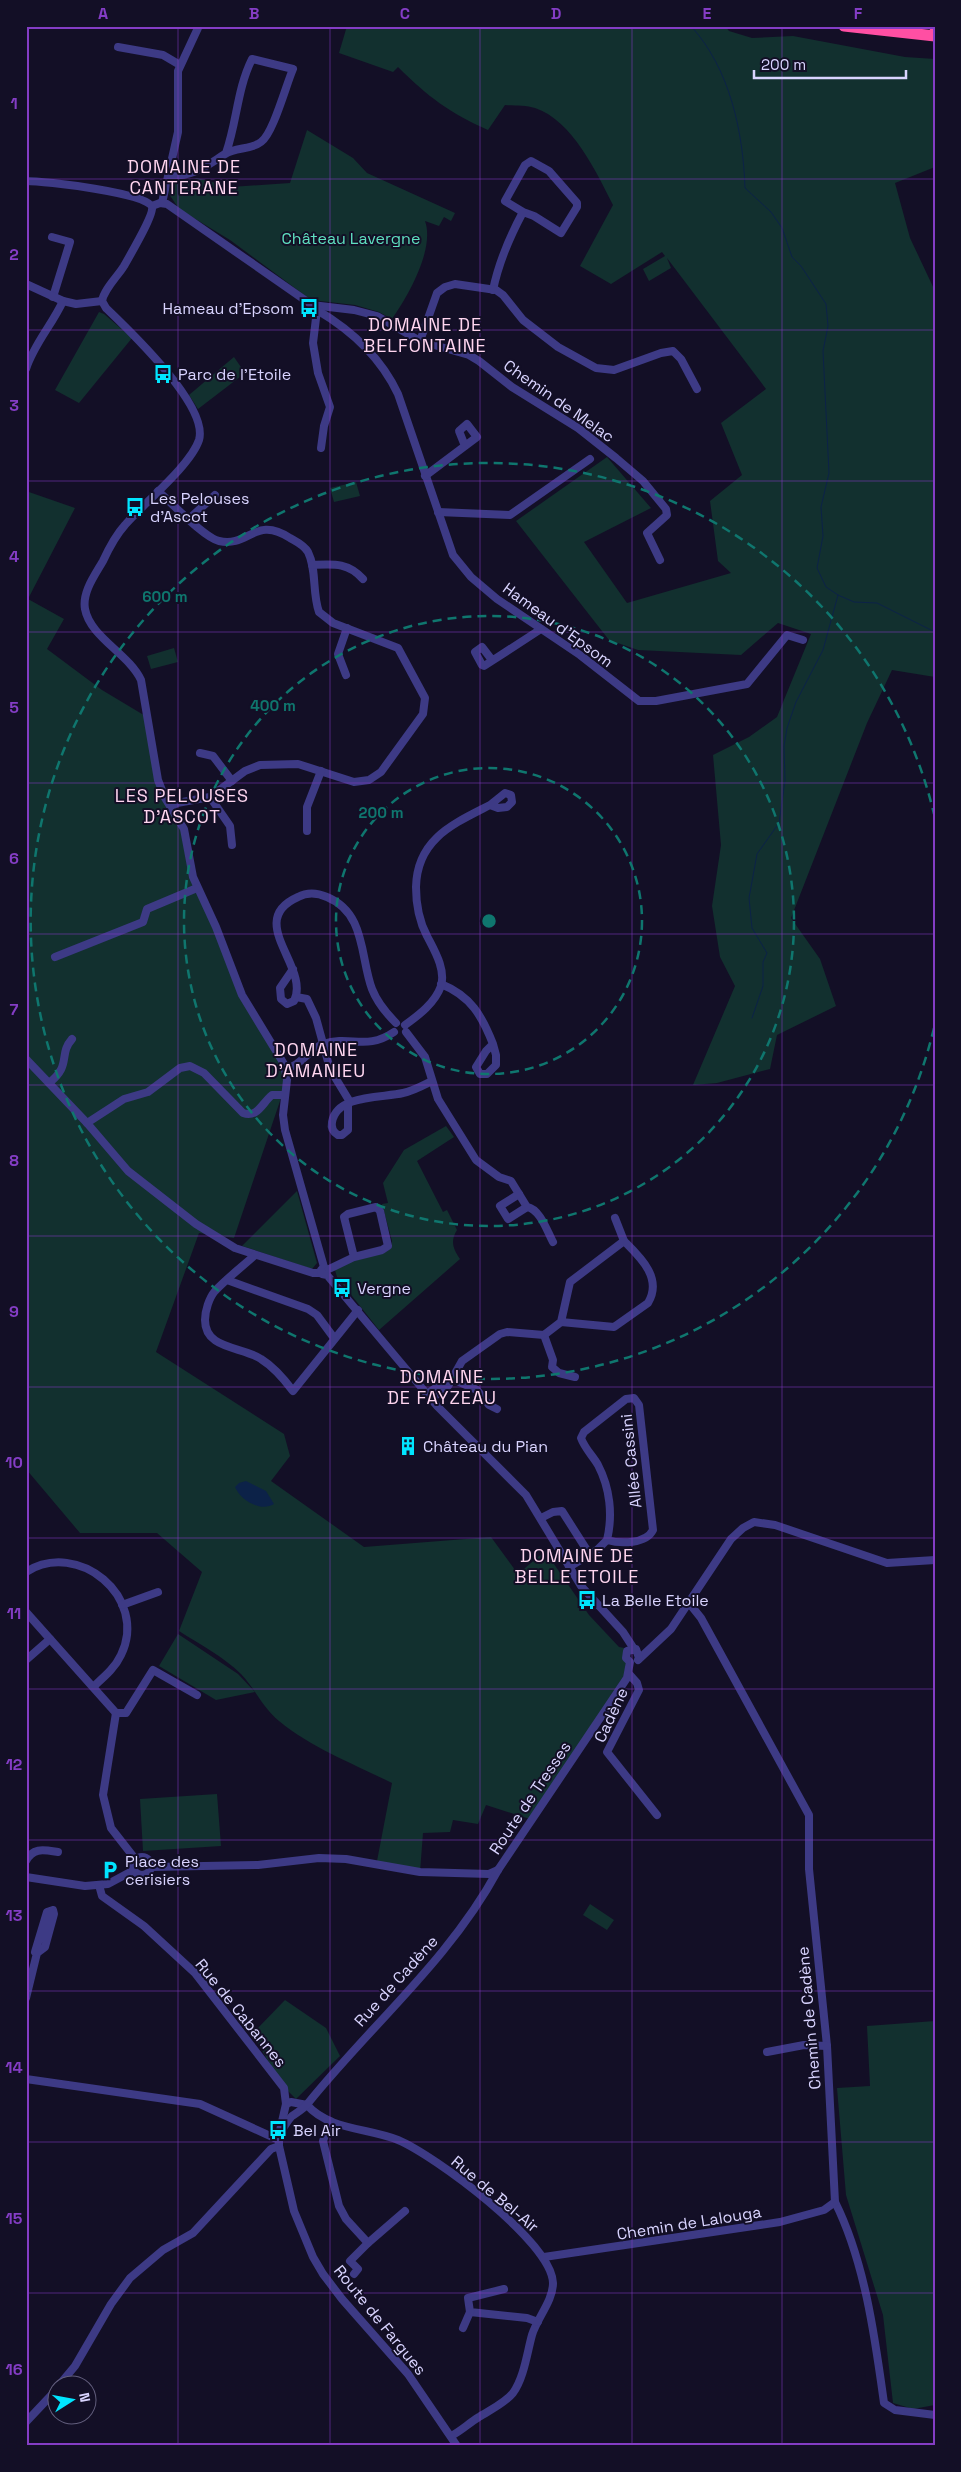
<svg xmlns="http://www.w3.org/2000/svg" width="961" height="2472" font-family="'Space Grotesk',sans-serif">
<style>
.green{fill:#12302f}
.water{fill:#0c2248}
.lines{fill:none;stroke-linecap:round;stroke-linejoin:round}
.stream{stroke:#0c2248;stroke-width:1}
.minor{stroke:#3d3a85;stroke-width:8}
.highway{stroke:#ff4fa3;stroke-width:11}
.grid{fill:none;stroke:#843dc5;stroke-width:1;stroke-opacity:0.55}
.ring{fill:none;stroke:#0f766e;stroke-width:2.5;stroke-dasharray:9 6}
.labels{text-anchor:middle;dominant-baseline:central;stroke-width:4;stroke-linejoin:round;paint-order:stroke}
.park-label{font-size:16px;fill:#5fe0c0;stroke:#130f26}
.poi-label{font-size:16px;fill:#d9d4ff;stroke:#130f26;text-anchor:start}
.street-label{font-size:16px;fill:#d9d4ff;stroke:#130f26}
.neighbourhood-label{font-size:18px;letter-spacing:1px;fill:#ffd6f0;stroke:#130f26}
.centre{fill:#0f766e;stroke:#130f26;stroke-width:2.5}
.ring-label{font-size:15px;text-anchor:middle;font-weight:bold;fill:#0f766e;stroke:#130f26;stroke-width:4;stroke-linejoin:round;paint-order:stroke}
.neatline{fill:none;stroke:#843dc5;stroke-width:2}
.grid-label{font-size:16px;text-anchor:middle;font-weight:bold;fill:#843dc5}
</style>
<rect width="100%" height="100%" fill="#130f26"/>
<!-- green -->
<g class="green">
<path d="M347 26H725L729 31 752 38 793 36 905 57 935 59V167L895 183 910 238 935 291V677L892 670 867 723 791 918 820 959 836 1006 777 1035 770 1069 717 1083 693 1085 735 986 720 957 712 906 721 845 713 755 749 737 777 717 811 634 778 623 741 655 638 650 609 640 516 521 607 457 651 508 584 542 627 603 731 573 718 561 710 501 742 475 721 423 766 389 667 258 671 268 649 281 643 269 665 256 662 252 611 284 580 266 613 205C597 173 572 120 535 108 526 105 514 106 505 105L488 130C450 113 428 97 398 67L393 72 339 53Z"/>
<path d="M307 130 353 158 367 173 455 213 451 221 444 217 439 226 425 221C435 249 408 296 392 319L379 312 355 305 311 300 230 240 179 209 169 194 171 183 177 182 187 186 191 180 197 178 231 187 290 183Z"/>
<path d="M99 312 104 314 132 338 79 403 55 390Z"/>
<path d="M234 357 245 373 198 409 189 395Z"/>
<path d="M356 482 360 496 334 502 330 488Z"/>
<path d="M26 491 75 508 28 599 64 619 47 649 102 690 147 717 156 771 180 822 189 864 237 980 278 1052 287 1080 234 1238 199 1233 156 1352 284 1434 290 1456 271 1481 364 1547 491 1537 518 1574 545 1551 589 1615 619 1647 630 1649 628 1650 630 1671 533 1820 486 1805 478 1824 453 1820 450 1832 423 1833 420 1872 377 1861 392 1783C354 1764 312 1748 279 1721 262 1707 256 1690 241 1674 224 1657 199 1644 179 1631L202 1572 157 1533H80L26 1469Z"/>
<path d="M174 648 178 662 151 669 147 656Z"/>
<path d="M446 1126 454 1137 417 1161 443 1212 447 1210 457 1230C450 1241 453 1249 460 1259L379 1330 337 1277 335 1270 350 1262 386 1252 391 1248 392 1241 382 1204 388 1203 383 1183 404 1150Z"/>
<path d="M297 1191 317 1263 312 1269 242 1246Z"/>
<path d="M178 1634 238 1674 255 1692 216 1700 159 1666Z"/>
<path d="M217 1794 221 1846 143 1851 140 1799Z"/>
<path d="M590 1904 614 1920 607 1930 583 1915Z"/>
<path d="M285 2000 326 2028 340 2056 296 2099 284 2087 252 2034Z"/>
<path d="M935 2021V2405L913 2409 893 2403 883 2315 846 2195 837 2088 870 2086 867 2026Z"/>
</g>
<!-- water -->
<path class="water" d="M246 1481 266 1491 274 1504C261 1512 241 1501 235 1487L239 1483Z"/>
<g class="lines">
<!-- stream -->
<g class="stream">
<path d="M691 26C730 69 743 131 745 188L771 212 782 228 792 257 801 266 826 304 828 326 823 351 829 473 821 507 823 536 817 568 826 587 838 595 854 602 877 603 935 632"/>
<path d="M752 1018 763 986V962L767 953 752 928 749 898 757 854 779 823 785 781 784 746 787 728 796 702 823 650 838 595"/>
</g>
<!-- minor -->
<g class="minor">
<path d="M118 47 163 55 180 65"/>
<path d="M170 176C195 176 206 166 225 154 236 147 251 150 261 142 273 134 286 85 293 69L252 59C237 89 237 122 226 153"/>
<path d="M26 181C44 181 149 193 152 207 154 215 129 257 124 266 118 276 104 289 102 301L106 308C130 331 209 406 199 440 191 465 143 504 125 525 115 536 109 548 103 561 95 575 82 592 85 609 90 637 129 654 141 680L158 780 165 798 184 829 193 877 216 927 242 995 284 1064 287 1080 283 1115 285 1130 324 1267"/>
<path d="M162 203 178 132V71L198 28"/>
<path d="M152 206 160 203 167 204 312 305 354 310 377 316 420 341 469 355 479 361 512 387 578 428 616 458 643 481 666 509 667 515 647 533 660 560"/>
<path d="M52 237 70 242 53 297"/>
<path d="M26 284 63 301 76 304 102 301"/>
<path d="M493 290C499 261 509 238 523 212L534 216 561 233 577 207V203L549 171 531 161 525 165 505 201 523 212"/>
<path d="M318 307 317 310C351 330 381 358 398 394L453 555 471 577 497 599 580 655 639 701H656L747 684 787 635 803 640"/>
<path d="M317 310 313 343 318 373 330 407 324 426 321 448"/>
<path d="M420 341 437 293 445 287 455 284 496 290 503 295 523 320 558 347 596 368 614 370 661 353 673 351 681 359 697 389"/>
<path d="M26 369C34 344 52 325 63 301"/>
<path d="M425 476 477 437 467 424 459 431 465 446"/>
<path d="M158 491C171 502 204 538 219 541 249 548 255 515 290 538 297 542 304 545 308 552 317 570 312 593 319 612L333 623 398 648 425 698 423 714 381 772 369 780 354 782 298 764 260 765 245 771 210 797 177 803 171 807"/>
<path d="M438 512 510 515 590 459"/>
<path d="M189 519 215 495"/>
<path d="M312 565C333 564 348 562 363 579"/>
<path d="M492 660 482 647 475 652 482 665 484 666 541 629"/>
<path d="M346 675 338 654 347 628"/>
<path d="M200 753 213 756 232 781"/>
<path d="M210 797 230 826 232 845"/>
<path d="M307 831V807L321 771"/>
<path d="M55 957 143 922 147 909 197 888"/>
<path d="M293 969 280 988 281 999 287 1004 294 1001C311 967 244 921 298 897 307 892 318 893 327 897 366 913 360 957 372 989 377 1002 386 1013 396 1023"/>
<path d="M441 984C471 996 482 1016 493 1044L486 1051 476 1067 480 1074H487L496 1065V1055L493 1044"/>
<path d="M296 997 307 999 316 1018 330 1069 350 1102"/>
<path d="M405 1025C419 1015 435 1003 441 986 446 969 434 950 427 936 419 921 416 904 416 887 417 839 453 824 490 805L498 808 507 807 512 802 511 795 505 793 490 805"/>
<path d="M406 1032 425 1057 438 1099 476 1160 499 1177 511 1181 527 1207C540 1209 547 1231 553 1242"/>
<path d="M26 1059 87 1123 128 1171 196 1224 235 1248 313 1273H321"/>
<path d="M285 1069C301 1066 308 1050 323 1044 351 1035 366 1051 394 1032"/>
<path d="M49 1083C72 1065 58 1055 72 1039"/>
<path d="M348 1105V1130L342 1135H338C333 1132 331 1127 332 1122 337 1094 383 1098 403 1093 413 1091 422 1086 432 1081"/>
<path d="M87 1123 124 1099 148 1092 180 1068 190 1066 204 1073 243 1113C258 1118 262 1103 272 1095H285"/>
<path d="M519 1194 500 1206 508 1219 527 1207"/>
<path d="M615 1218 624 1241"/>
<path d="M255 1255C242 1267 227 1278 215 1291 209 1298 205 1311 205 1320 205 1350 242 1346 261 1359 274 1367 284 1379 293 1391L358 1310"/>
<path d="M324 1267 321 1270 322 1274 327 1275 437 1406 526 1495 581 1586 623 1632 634 1649"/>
<path d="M329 1269 354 1257 382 1250 388 1246 380 1211 376 1207 348 1214 344 1217 354 1257"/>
<path d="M227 1280 308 1309 317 1315 334 1338"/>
<path d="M544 1335 553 1360 552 1367 559 1373 575 1377"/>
<path d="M453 1379 477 1390 489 1405 497 1409"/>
<path d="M428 1393 446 1381 453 1379"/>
<path d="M432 1398 448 1386 462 1361 500 1334 507 1332 544 1335 561 1322 614 1327 648 1303C663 1278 640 1257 624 1241L570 1282 561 1322"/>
<path d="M541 1518 553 1512 562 1511 590 1555"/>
<path d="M569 1567 597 1550 607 1540C621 1544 646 1544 653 1530L639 1405 634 1398 626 1399 584 1432 581 1438C585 1449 593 1456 598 1465 610 1488 613 1515 607 1540"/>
<path d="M26 1572C78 1539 149 1597 121 1655 115 1668 104 1677 94 1686"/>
<path d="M689 1603 701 1618 809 1815V1869L827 2046 835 2202C865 2262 875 2338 884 2403L895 2410 935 2415"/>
<path d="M122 1605 158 1592"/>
<path d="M26 1612 116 1713"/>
<path d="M26 1660 50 1639"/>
<path d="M638 1660 671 1629 731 1539 743 1528 754 1522 775 1525 887 1563 935 1560"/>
<path d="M629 1674 637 1683 639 1690 607 1752 657 1815"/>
<circle cx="142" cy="1866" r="9"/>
<path d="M136 1860 111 1828 103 1795 116 1713H126L153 1670 197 1695"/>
<path d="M26 1861C33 1847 44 1850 58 1852"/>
<path d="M151 1867 258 1865 319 1858 346 1859 420 1872 489 1874 498 1870"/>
<path d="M26 1877 85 1886 108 1884 134 1870"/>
<path d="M99 1885 102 1896 144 1926 195 1973 284 2088 286 2104"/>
<path d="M26 1998 37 1953 45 1947 54 1914 53 1910 47 1912 35 1952"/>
<path d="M767 2052 804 2045 827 2046"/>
<path d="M26 2079 200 2104 279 2140"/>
<path d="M307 2105C329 2130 368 2128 398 2140 434 2155 552 2242 553 2283 553 2301 537 2318 532 2335 527 2353 524 2378 513 2393 505 2403 490 2410 479 2417 469 2423 461 2431 451 2436"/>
<path d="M307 2105 291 2102 286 2104 279 2135V2146L294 2211 313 2257 323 2274 342 2299 408 2374 457 2446"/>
<path d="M330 2121 323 2141 339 2206 346 2219 368 2243 405 2211"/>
<path d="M279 2135C283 2129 287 2121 292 2116 298 2112 305 2108 309 2102 372 2024 450 1959 498 1870L627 1678 630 1662 626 1658 627 1651 636 1649 639 1658"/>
<path d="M544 2257 780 2222 824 2210 835 2202"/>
<path d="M354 2274 358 2269 350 2261 368 2243"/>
<path d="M504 2289 468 2298 470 2312 527 2318 538 2322"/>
<path d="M463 2328 470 2312"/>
<path d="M60 2384 75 2366 111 2304 130 2278 163 2250 193 2233 271 2149 279 2146"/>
<path d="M26 2422 58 2388"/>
</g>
<!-- highway -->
<g class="highway">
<path d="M844 26 935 36"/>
<path d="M934 26H935"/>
</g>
</g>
<!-- grid -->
<path class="grid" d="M178 26V2446M330 26V2446M480 26V2446M632 26V2446M782 26V2446M26 179H935M26 330H935M26 481H935M26 632H935M26 783H935M26 934H935M26 1085H935M26 1236H935M26 1387H935M26 1538H935M26 1689H935M26 1840H935M26 1991H935M26 2142H935M26 2293H935"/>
<!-- distance rings -->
<g class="ring">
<circle cx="489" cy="921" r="153"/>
<circle cx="489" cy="921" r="305"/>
<path d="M934 1028A458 458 0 1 1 934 814"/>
</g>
<!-- icons -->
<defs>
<g id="bus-bare" transform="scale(1.5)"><path d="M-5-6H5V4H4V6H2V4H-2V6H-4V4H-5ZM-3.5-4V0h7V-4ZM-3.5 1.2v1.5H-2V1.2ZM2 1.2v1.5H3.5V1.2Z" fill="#00e5ff" stroke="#130f26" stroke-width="2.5" paint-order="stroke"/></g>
<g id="building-bare" transform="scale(1.5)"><path d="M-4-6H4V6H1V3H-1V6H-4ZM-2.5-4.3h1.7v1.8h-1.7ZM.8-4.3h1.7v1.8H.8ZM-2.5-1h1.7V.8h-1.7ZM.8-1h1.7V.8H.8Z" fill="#00e5ff" stroke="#130f26" stroke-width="2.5" paint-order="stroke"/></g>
<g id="parking-bare" transform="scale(1.5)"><path d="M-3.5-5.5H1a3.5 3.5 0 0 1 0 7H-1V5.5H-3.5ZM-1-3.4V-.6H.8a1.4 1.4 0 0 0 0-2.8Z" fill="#00e5ff" stroke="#130f26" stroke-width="2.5" paint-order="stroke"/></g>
</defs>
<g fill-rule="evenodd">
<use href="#bus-bare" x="309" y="308"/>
<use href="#bus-bare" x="163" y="374"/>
<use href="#bus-bare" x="135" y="507"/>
<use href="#bus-bare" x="342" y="1288"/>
<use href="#building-bare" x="408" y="1446"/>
<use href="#bus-bare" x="587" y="1600"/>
<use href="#parking-bare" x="110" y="1870"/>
<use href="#bus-bare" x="278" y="2130"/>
</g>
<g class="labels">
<!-- park labels -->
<g class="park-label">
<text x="351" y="238">Château Lavergne</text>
</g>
<!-- poi labels -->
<g class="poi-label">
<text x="294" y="308" text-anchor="end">Hameau d'Epsom</text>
<text x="178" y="374">Parc de l'Etoile</text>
<text x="150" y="498">Les Pelouses<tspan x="150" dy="18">d'Ascot</tspan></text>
<text x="357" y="1288">Vergne</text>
<text x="423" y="1446">Château du Pian</text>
<text x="602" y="1600">La Belle Etoile</text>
<text x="125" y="1861">Place des<tspan x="125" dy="18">cerisiers</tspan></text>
<text x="293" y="2130">Bel Air</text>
</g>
<!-- street labels -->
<g class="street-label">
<text transform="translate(559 401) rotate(35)">Chemin de Melac</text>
<text transform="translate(558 625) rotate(36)">Hameau d'Epsom</text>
<text transform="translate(631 1461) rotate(-96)">Allée Cassini</text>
<text transform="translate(611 1715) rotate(-65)">Cadène</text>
<text transform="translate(530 1798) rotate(-56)">Route de Tresses</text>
<text transform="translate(396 1981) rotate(-48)">Rue de Cadène</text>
<text transform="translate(241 2013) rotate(51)">Rue de Cabannes</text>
<text transform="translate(809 2018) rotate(-95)">Chemin de Cadène</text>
<text transform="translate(495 2194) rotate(40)">Rue de Bel-Air</text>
<text transform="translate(689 2223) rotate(-9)">Chemin de Lalouga</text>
<text transform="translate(380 2320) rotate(51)">Route de Fargues</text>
</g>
<!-- neighbourhood labels -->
<g class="neighbourhood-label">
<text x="184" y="166">DOMAINE DE<tspan x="184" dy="21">CANTERANE</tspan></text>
<text x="425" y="324">DOMAINE DE<tspan x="425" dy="21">BELFONTAINE</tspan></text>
<text x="182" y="795">LES PELOUSES<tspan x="182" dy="21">D'ASCOT</tspan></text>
<text x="316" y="1049">DOMAINE<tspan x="316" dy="21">D'AMANIEU</tspan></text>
<text x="442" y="1376">DOMAINE<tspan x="442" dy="21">DE FAYZEAU</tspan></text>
<text x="577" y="1555">DOMAINE DE<tspan x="577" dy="21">BELLE ETOILE</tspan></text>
</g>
</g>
<circle cx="489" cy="921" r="8" class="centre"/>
<g class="ring-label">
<text x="165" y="602">600 m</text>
<text x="273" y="711">400 m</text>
<text x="381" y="818">200 m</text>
</g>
<!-- border -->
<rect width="961" height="2472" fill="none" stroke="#130f26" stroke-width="55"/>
<!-- north arrow -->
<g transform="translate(72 2400) rotate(79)"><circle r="24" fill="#130f26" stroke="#625e7d"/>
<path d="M0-4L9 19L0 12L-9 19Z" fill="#00e5ff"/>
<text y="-8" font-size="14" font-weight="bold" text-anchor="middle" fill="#d9d4ff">N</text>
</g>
<!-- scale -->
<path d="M754 70v8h152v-8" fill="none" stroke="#d9d4ff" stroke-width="2.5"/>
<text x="761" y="70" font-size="15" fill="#d9d4ff" stroke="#130f26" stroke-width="4" paint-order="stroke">200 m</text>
<rect x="28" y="28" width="906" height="2416" class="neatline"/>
<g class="grid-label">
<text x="103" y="19">A</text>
<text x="254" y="19">B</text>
<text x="405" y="19">C</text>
<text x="556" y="19">D</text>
<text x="707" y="19">E</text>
<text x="858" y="19">F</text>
<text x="14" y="109">1</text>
<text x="14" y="260">2</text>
<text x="14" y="411">3</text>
<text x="14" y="562">4</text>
<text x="14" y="713">5</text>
<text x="14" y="864">6</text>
<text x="14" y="1015">7</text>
<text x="14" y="1166">8</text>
<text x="14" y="1317">9</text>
<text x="14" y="1468">10</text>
<text x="14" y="1619">11</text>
<text x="14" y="1770">12</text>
<text x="14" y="1921">13</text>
<text x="14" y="2073">14</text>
<text x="14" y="2224">15</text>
<text x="14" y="2375">16</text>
</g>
</svg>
